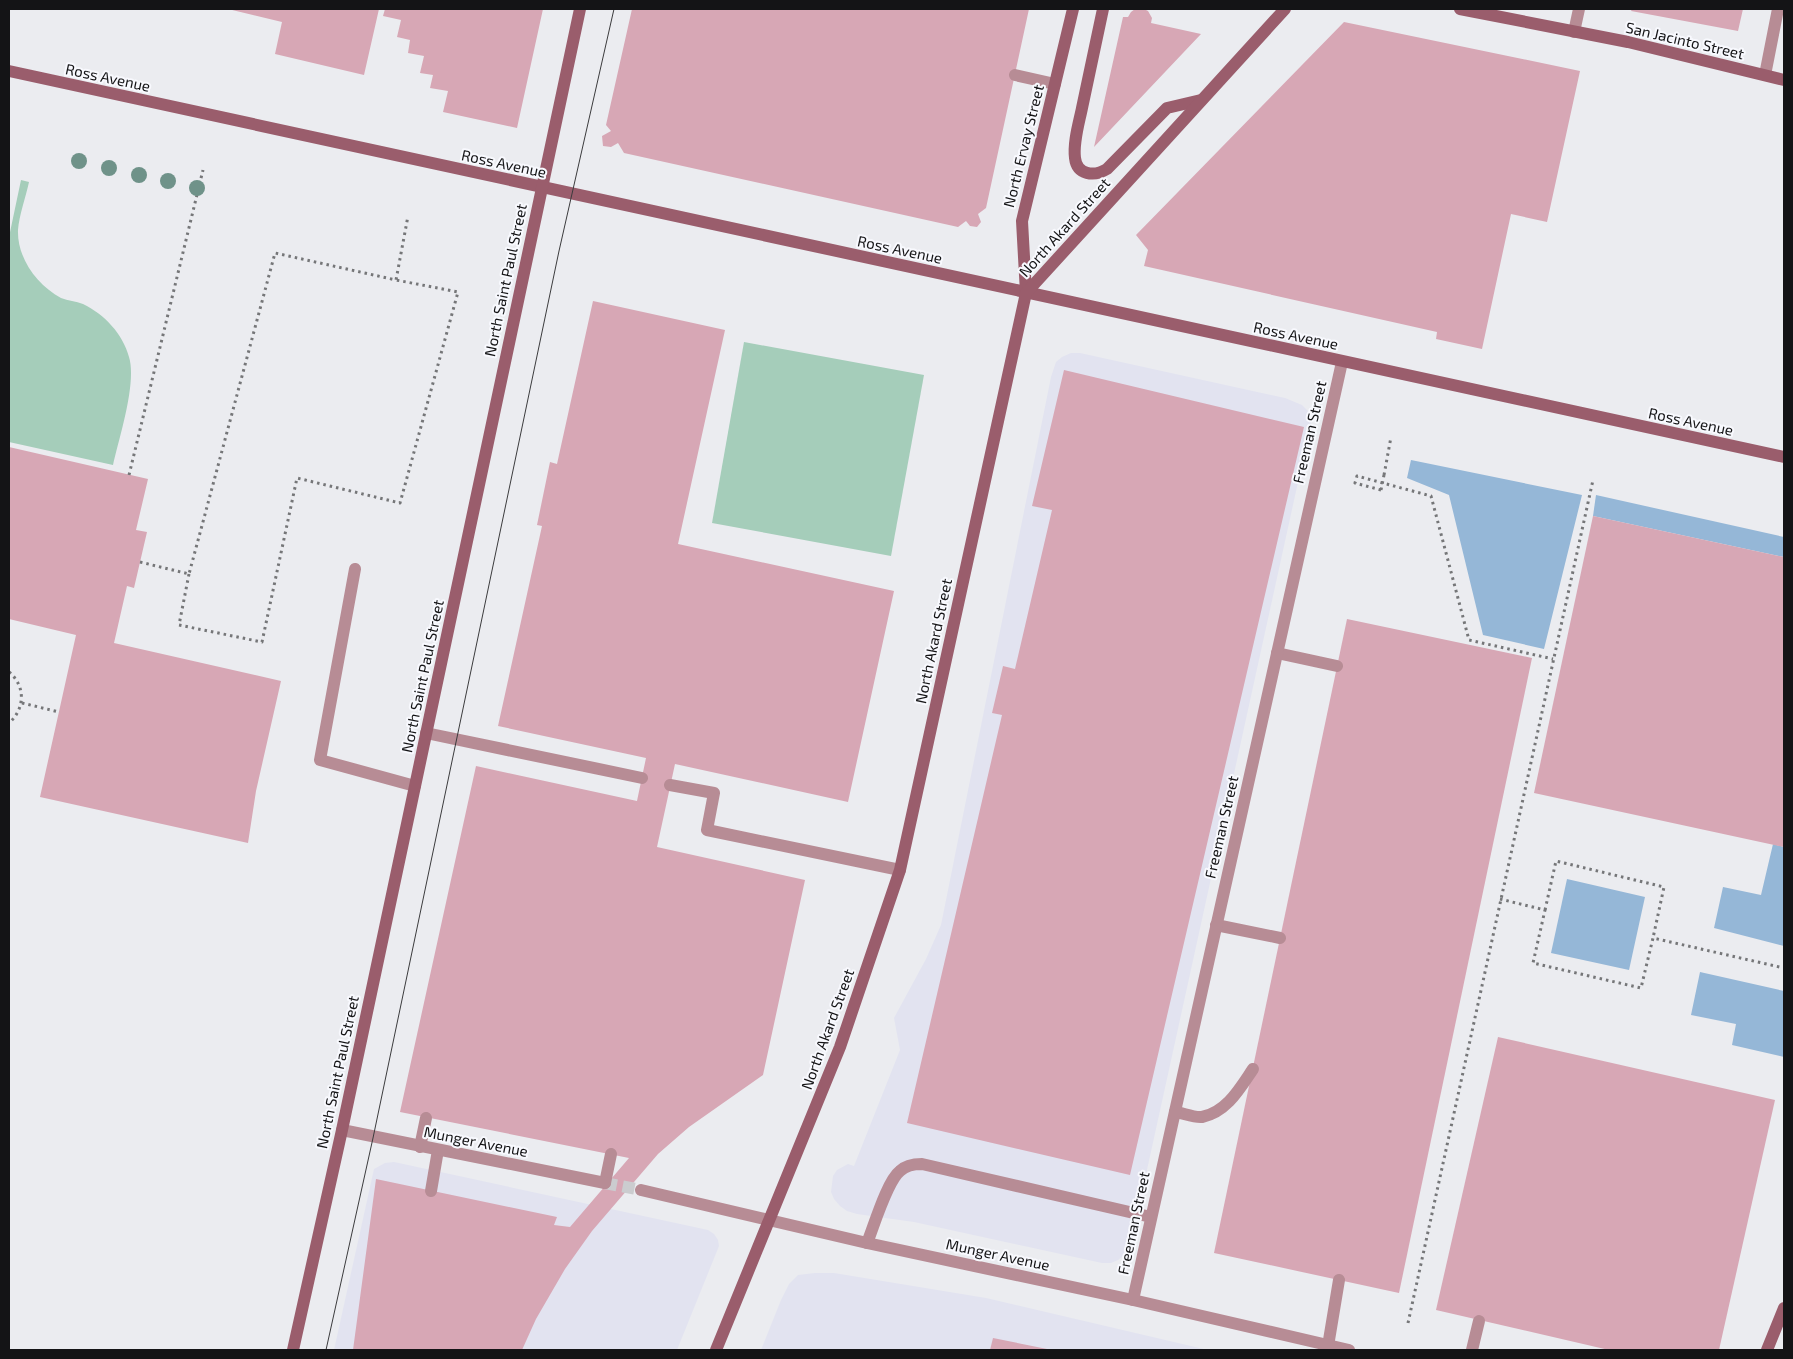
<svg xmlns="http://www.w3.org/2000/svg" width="1793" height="1359" font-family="'Exo 2',sans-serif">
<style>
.built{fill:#e2e3f0}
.green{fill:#a5cdba}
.water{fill:#95b7d7}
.building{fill:#d7a7b5}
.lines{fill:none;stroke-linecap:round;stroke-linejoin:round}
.street-tunnel{stroke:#cbcccf;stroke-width:12;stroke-dasharray:12 6;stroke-linecap:butt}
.path{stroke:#757678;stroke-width:3;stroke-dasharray:2.5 4;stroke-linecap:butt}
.lane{stroke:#b78c95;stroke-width:12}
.street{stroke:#b78c95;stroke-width:12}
.secondary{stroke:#9a5d6c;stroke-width:12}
.tram{stroke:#3b3b3d;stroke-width:1}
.path-bridge{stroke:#757678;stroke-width:3;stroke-dasharray:2.5 4;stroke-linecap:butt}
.tree{fill:#6f9289}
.labels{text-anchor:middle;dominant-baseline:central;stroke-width:4;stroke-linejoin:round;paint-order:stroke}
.street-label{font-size:15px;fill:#141416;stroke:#f8f9fe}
</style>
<rect width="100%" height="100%" fill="#ebecf0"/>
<!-- built -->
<g class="built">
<path d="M1071 353H1080L1285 398 1302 405 1309 412 1311 423 1134 1229 1128 1249 1124 1255 1118 1260 1111 1263H1102L914 1222 857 1214 847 1211 840 1206 834 1199 831 1192 833 1176 837 1170 848 1164 854 1166 900 1050 894 1018 926 959 941 925 1051 377 1056 362 1062 357Z"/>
<path d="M394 1162 708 1230 714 1234 718 1240 719 1246 677 1350H334L374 1169 385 1163Z"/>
<path d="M815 1273H834L986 1298 1208 1350H761L781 1300 789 1284 798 1275Z"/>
</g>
<!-- green -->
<g class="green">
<path d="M21 180 29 182C26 196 19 216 18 230 17 258 37 285 61 298 68 301 76 301 83 304 104 314 123 334 129 357 137 383 119 438 113 465L9 442V237Z"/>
<path d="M744 342 924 375 891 556 712 523Z"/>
</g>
<!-- water -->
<g class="water">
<path d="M1411 460 1582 495 1544 649 1483 635 1449 495 1407 478Z"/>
<path d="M1596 495 1784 537V557L1593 516Z"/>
<path d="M1773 844 1784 847V946L1714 928 1723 887 1761 895Z"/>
<path d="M1567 879 1645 897 1629 970 1551 953Z"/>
<path d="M1700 972 1784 991V1057L1732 1045 1736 1024 1691 1015Z"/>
</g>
<!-- building -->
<g class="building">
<path d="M228 9H379L364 75 275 54 282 22Z"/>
<path d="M385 9H543L517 128 443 112 448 91 430 88 433 75 420 73 424 56 408 53 410 40 397 37 401 20 383 16Z"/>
<path d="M632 9H1029L986 208 978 214 981 222 977 227 970 226 966 221 958 227 624 153 618 143 611 147 603 146 602 136 611 131 606 125Z"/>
<path d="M1135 9H1144L1148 11 1152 18 1151 23 1201 34 1094 147 1123 17H1128L1131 12Z"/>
<path d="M1632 9H1743L1738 31 1631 11Z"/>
<path d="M1344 22 1580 71 1547 222 1511 214 1482 349 1436 339 1437 332 1144 266 1148 250 1136 235Z"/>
<path d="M593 301 725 330 678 544 894 591 848 802 675 764 657 847 805 880 763 1075 689 1127 658 1154 592 1231 565 1269 536 1319 522 1350H353L376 1179 557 1217 554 1225 570 1227 629 1158 400 1112 476 766 637 801 646 758 498 726 542 526 537 525 550 462 557 464Z"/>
<path d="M1064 370 1304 427 1130 1175 907 1123 1002 715 992 713 1003 666 1015 669 1052 510 1032 506Z"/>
<path d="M9 447 148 479 136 530 147 532 134 588 127 586 114 643 281 681 256 791 248 843 40 797 76 635 9 619Z"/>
<path d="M1593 516 1784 557V847L1534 793Z"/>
<path d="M1347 619 1532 658 1399 1293 1214 1253Z"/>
<path d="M1498 1037 1775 1100 1719 1350H1609L1436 1310Z"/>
<path d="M993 1338 1047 1349V1350H990Z"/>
</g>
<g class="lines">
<!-- street-tunnel -->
<path class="street-tunnel" d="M605 1183 641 1190"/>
<!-- path -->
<g class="path">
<path d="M129 475 203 170"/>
<path d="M1384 475 1391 437"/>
<path d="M1381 490 1355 483 1357 476 1431 496 1469 640 1553 659"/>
<path d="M140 562 189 574 275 253 396 280 408 216"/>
<path d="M189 574 179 625 262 642 297 478 400 503 458 292 396 280"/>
<path d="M9 672C26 686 25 709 9 723"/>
<path d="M22 703 59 712"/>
<path d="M1500 899 1545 910 1533 963 1641 988 1653 938 1784 968"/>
<path d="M1545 910 1556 861 1664 887 1653 938"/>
<path d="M1408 1323 1593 480"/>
</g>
<!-- lane -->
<g class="lane">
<path d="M1574 32 1579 9"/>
<path d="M1015 75 1055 84"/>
<path d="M1765 75 1778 9"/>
<path d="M355 569 320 760 415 786"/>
<path d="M1277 653 1337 666"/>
<path d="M426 733 642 778"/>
<path d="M670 785 714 793 707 830 900 870"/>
<path d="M1216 925 1280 938"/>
<path d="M1175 1112C1183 1113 1194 1118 1202 1117 1227 1112 1240 1088 1253 1069"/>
<path d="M420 1147 426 1118"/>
<path d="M605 1183 611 1154"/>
<path d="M431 1191 438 1150"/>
<path d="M867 1243C874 1226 887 1181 900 1171 906 1165 914 1164 922 1164L1151 1217"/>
<path d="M1328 1346 1339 1280"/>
<path d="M1472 1350 1479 1321"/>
</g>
<!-- street -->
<g class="street">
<path d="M342 1130 605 1183"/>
<path d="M641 1190 867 1243 1133 1300 1349 1350"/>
<path d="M1133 1300 1342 362"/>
</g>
<!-- secondary -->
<g class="secondary">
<path d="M1103 9C1096 42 1089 75 1082 108 1079 123 1073 142 1075 158 1077 175 1094 177 1107 169L1167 108 1201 100"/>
<path d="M1460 9 1628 42 1784 80"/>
<path d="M9 71 1784 457"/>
<path d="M1026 293 1022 221 1073 9"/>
<path d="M293 1350 342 1130 580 9"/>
<path d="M716 1350 840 1047 900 870 1026 293 1285 9"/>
<path d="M1767 1350 1784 1308"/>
</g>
<!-- tram -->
<path class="tram" d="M326 1350 373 1138 559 251 614 9"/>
<!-- path-bridge -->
<path class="path-bridge" d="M1381 490 1384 475"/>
</g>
<!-- trees -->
<g class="tree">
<circle cx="79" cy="161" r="8"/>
<circle cx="109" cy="168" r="8"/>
<circle cx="139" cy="175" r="8"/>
<circle cx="168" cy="181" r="8"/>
<circle cx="197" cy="188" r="8"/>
</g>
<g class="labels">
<!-- street labels -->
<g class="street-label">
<text transform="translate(1685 40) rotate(13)">San Jacinto Street</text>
<text transform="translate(108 77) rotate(12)">Ross Avenue</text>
<text transform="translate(1023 146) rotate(-76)">North Ervay Street</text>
<text transform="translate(504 163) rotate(12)">Ross Avenue</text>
<text transform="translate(1064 227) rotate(-48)">North Akard Street</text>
<text transform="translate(900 249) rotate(12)">Ross Avenue</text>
<text transform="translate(505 280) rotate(-78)">North Saint Paul Street</text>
<text transform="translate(1296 335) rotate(12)">Ross Avenue</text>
<text transform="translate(1691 421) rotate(12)">Ross Avenue</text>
<text transform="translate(1309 432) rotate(-77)">Freeman Street</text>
<text transform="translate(933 641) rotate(-78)">North Akard Street</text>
<text transform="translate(422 676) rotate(-78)">North Saint Paul Street</text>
<text transform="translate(1221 827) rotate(-77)">Freeman Street</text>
<text transform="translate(827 1029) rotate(-70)">North Akard Street</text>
<text transform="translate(337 1072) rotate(-78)">North Saint Paul Street</text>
<text transform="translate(476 1141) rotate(11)">Munger Avenue</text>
<text transform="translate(1133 1223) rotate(-78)">Freeman Street</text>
<text transform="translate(998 1254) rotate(12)">Munger Avenue</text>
</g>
</g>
<!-- border -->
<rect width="1793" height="1359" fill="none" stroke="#141416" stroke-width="20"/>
</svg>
